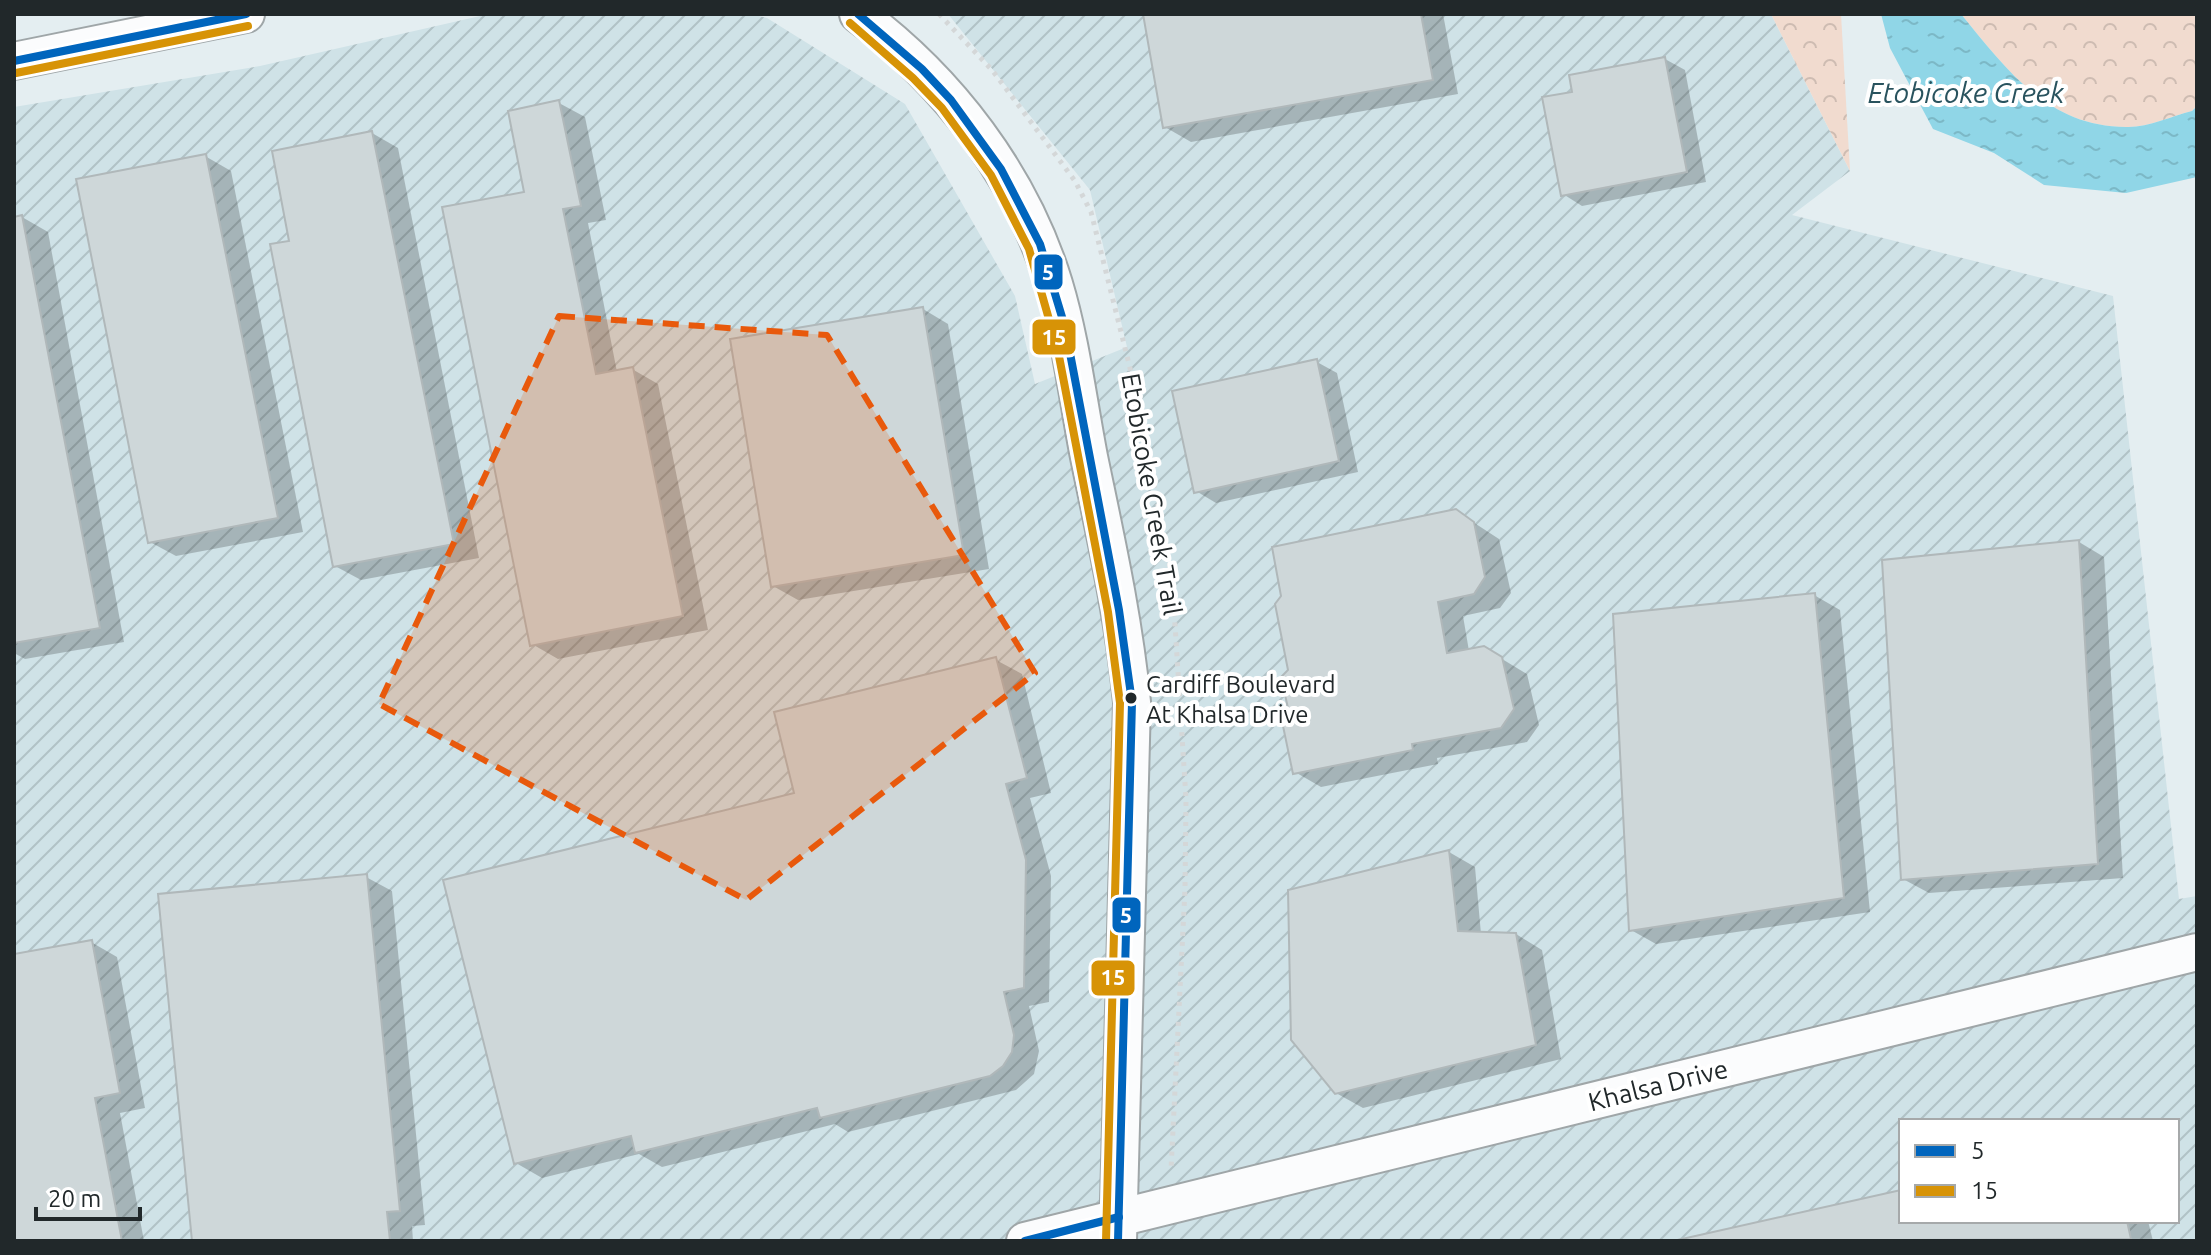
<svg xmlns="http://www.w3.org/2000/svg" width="2211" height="1255" font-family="Ubuntu,sans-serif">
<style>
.industrial{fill:url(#industrial-furrows);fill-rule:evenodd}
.forest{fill:url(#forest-crowns)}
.water{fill:url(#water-ripples)}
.shadow{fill:#0003}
.building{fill:#ced7d9;stroke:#b0b8ba;stroke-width:2}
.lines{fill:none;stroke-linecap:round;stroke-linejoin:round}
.street-casing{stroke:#9fa6a8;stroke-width:40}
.path{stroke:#d4d7d8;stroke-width:5;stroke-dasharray:4 6;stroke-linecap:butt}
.street{stroke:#fbfcfd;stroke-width:36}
.bus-1-casing{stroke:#fff;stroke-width:14}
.bus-2-casing{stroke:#fff;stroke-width:14}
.bus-1{stroke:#0065bd;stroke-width:8}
.bus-2{stroke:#d79306;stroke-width:8}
.marked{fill:#e8590c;fill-opacity:0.2;stroke:#e8590c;stroke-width:6;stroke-dasharray:16 10;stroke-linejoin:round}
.bus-dot{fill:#21282a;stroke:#fff;stroke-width:3}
.labels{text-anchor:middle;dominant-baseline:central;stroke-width:8;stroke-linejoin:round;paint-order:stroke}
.bus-label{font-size:24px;fill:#21282a;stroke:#fff;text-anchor:start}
.street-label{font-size:26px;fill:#21282a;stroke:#fff}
.water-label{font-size:28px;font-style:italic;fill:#29535e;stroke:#fff}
.line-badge{stroke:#fff;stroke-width:3}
.badge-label{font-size:22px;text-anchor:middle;font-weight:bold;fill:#fff}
</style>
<defs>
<pattern id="industrial-furrows" width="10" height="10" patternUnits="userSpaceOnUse" patternTransform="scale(2)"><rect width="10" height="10" fill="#cfe2e7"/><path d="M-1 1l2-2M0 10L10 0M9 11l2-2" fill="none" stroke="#b1c2c6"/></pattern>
<pattern id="forest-crowns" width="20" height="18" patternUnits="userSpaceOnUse" patternTransform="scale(2)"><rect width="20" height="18" fill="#f1dbcf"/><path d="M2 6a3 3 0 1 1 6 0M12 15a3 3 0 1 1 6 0" fill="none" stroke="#cebcb2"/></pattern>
<pattern id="water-ripples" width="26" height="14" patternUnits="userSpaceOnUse" patternTransform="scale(2)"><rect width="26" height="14" fill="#90d6e7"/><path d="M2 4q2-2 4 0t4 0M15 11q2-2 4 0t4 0" fill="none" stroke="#7cb8c6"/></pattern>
</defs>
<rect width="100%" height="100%" fill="#e4eef1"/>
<!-- industrial -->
<path class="industrial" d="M489 14H751L767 18 905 104 1015 296 1035 384 1127 347 1090 190 948 14H1771L1850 171 1792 215 2113 296 2179 899 2197 896V1241H14V107L260 66ZM1901 1121H2177V1221H1901Z"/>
<!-- forest -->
<g class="forest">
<path d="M1771 14H1841L1850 171Z"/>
<path d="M1961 14H2197V105L2192 111C2172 116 2147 128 2126 127 2048 127 2006 69 1961 14Z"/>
</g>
<!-- water -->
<path class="water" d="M1881 14H1961C2006 69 2048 127 2126 127 2147 128 2172 116 2192 111L2197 106V177L2126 193 2044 185 1994 153 1933 129 1890 48Z"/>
<!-- shadow -->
<g class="shadow">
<path d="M1145 14H1443L1458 94 1191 142 1165 127Z"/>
<path d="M1665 59 1685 70 1706 182 1582 206 1563 194 1574 93Z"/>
<path d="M559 103 585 117 606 220 588 223 617 372 632 369 658 384 708 630 558 659 532 644 527 193Z"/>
<path d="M372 133 398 148 479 558 361 580 335 566 292 242Z"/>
<path d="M205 156 231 171 303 532 176 556 150 542Z"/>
<path d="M22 217 48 232 124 642 25 659 14 653V219Z"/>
<path d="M923 309 948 324 989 569 798 600 773 586Z"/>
<path d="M1317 362 1337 373 1358 472 1216 503 1196 491Z"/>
<path d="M1456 511 1499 539 1511 593 1500 608 1463 616 1469 651 1484 648 1527 674 1539 725 1527 742 1437 758 1438 764 1321 787 1295 772Z"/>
<path d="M2079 542 2104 557 2123 878 1929 893 1903 879Z"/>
<path d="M1814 595 1840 610 1870 912 1656 944 1631 930Z"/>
<path d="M996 660 1022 674 1051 793 1030 798 1051 876 1049 1002 1029 1006 1039 1051 1034 1074 1016 1090 848 1132 835 1124 662 1167 639 1154 542 1178 516 1163 797 795Z"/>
<path d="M1449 852 1475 867 1481 934H1516L1542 950 1561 1059 1363 1108 1336 1093Z"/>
<path d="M366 877 392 891 425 1225 412 1226 413 1241H194Z"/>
<path d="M91 942 117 957 145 1108 120 1113 144 1241H14V956Z"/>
<path d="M1901 1193V1221H2148L2153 1241H1682Z"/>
</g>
<!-- building -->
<g class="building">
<path d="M1143 14H1421L1433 80 1163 128Z"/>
<path d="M1665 57 1687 172 1561 196 1542 97 1572 92 1569 75Z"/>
<path d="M559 100 581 206 563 209 596 374 633 367 683 616 530 646 442 207 524 192 508 111Z"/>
<path d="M372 131 454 544 333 567 270 244 289 241 272 151Z"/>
<path d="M206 154 278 518 148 543 76 179Z"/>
<path d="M22 215 100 628 14 643V217Z"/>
<path d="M923 307 964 555 771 587 730 339Z"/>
<path d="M1317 359 1339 461 1194 493 1172 391Z"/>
<path d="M1456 509 1474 522 1485 577 1474 594 1438 602 1447 653 1484 646 1502 657 1514 709 1501 728 1412 744 1413 750 1293 774 1283 726 1290 717 1281 677 1288 670 1275 604 1281 596 1272 547Z"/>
<path d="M2079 540 2098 864 1901 880 1882 560Z"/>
<path d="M1815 593 1844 898 1629 931 1613 614Z"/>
<path d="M996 657 1027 778 1006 784 1026 860 1024 988 1004 992 1014 1035 1012 1052 1003 1066 990 1076 820 1118 817 1108 635 1153 631 1136 514 1164 443 880 794 793 774 712Z"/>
<path d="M1449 850 1458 931 1516 933 1536 1045 1335 1094 1291 1040 1288 890Z"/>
<path d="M367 874 400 1211 387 1212 390 1241H192L158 894Z"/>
<path d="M92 940 120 1093 95 1098 122 1241H14V954Z"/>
<path d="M1901 1190V1221H2127L2131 1239 1673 1241Z"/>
</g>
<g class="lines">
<!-- street casing -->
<g class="street-casing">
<g id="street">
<path d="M858 14C948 81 1021 176 1054 284 1071 340 1078 400 1089 457 1106 539 1124 619 1132 702L1118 1241"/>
<path d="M14 61 246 14"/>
<path d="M1025 1241 2197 952"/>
</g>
</g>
<!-- path -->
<path class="path" d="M939 14 992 70 1075 181 1091 212 1135 388 1172 577 1186 799 1185 889 1171 1170"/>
<!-- street -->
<use href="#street" class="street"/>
<!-- bus-1 casing -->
<g class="bus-1-casing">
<g id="bus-1">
<path d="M858 14 922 69 951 100 1001 169 1040 244 1065 327 1119 610 1132 702 1118 1241"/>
<path d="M14 61 246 14"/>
<path d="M1025 1241 1119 1217"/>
</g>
</g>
<!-- bus-2 casing -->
<g class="bus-2-casing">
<g id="bus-2">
<path d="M850 23 913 78 942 108 991 175 1029 249 1058 351 1108 612 1120 703 1106 1241"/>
<path d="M16 73 248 26"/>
</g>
</g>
<!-- bus-1 -->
<use href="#bus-1" class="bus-1"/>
<!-- bus-2 -->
<use href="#bus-2" class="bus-2"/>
</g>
<!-- marked area -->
<path class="marked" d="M559 316 827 335 1035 673 746 900 379 704Z"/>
<!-- markers -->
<circle class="bus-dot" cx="1131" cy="698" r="7"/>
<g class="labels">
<!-- bus labels -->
<g class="bus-label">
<text x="1146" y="684">Cardiff Boulevard<tspan x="1146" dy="30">At Khalsa Drive</tspan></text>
</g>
<!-- street labels -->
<g class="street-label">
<text transform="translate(1152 494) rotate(80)">Etobicoke Creek Trail</text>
<text transform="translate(1658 1085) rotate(-14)">Khalsa Drive</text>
</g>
<!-- water labels -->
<g class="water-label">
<text x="1966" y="92">Etobicoke Creek</text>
</g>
</g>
<g class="line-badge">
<rect x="1033" y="253" width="31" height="38" rx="8" fill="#0065bd"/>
<rect x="1031" y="318" width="46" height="38" rx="8" fill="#d79306"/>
<rect x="1111" y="896" width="31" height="38" rx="8" fill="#0065bd"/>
<rect x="1090" y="959" width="46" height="38" rx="8" fill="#d79306"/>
</g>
<g class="badge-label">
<text x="1048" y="280">5</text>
<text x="1054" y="345">15</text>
<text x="1126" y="923">5</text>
<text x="1113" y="985">15</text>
</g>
<!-- border -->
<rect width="2211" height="1255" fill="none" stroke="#21282a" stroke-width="32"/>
<!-- legend -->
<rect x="1899" y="1119" width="280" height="104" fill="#ffffff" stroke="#a6a9aa" stroke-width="2"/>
<rect x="1915" y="1145" width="40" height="12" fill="#0065bd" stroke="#a6a9aa" stroke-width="2"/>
<text x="1971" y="1159" font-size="24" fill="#21282a">5</text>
<rect x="1915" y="1185" width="40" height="12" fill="#d79306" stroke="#a6a9aa" stroke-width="2"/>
<text x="1971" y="1199" font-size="24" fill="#21282a">15</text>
<!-- scale -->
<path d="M36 1207v12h104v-12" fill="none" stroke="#21282a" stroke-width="4"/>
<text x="48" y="1207" font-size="24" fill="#21282a" stroke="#ffffff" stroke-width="6" paint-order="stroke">20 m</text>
</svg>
